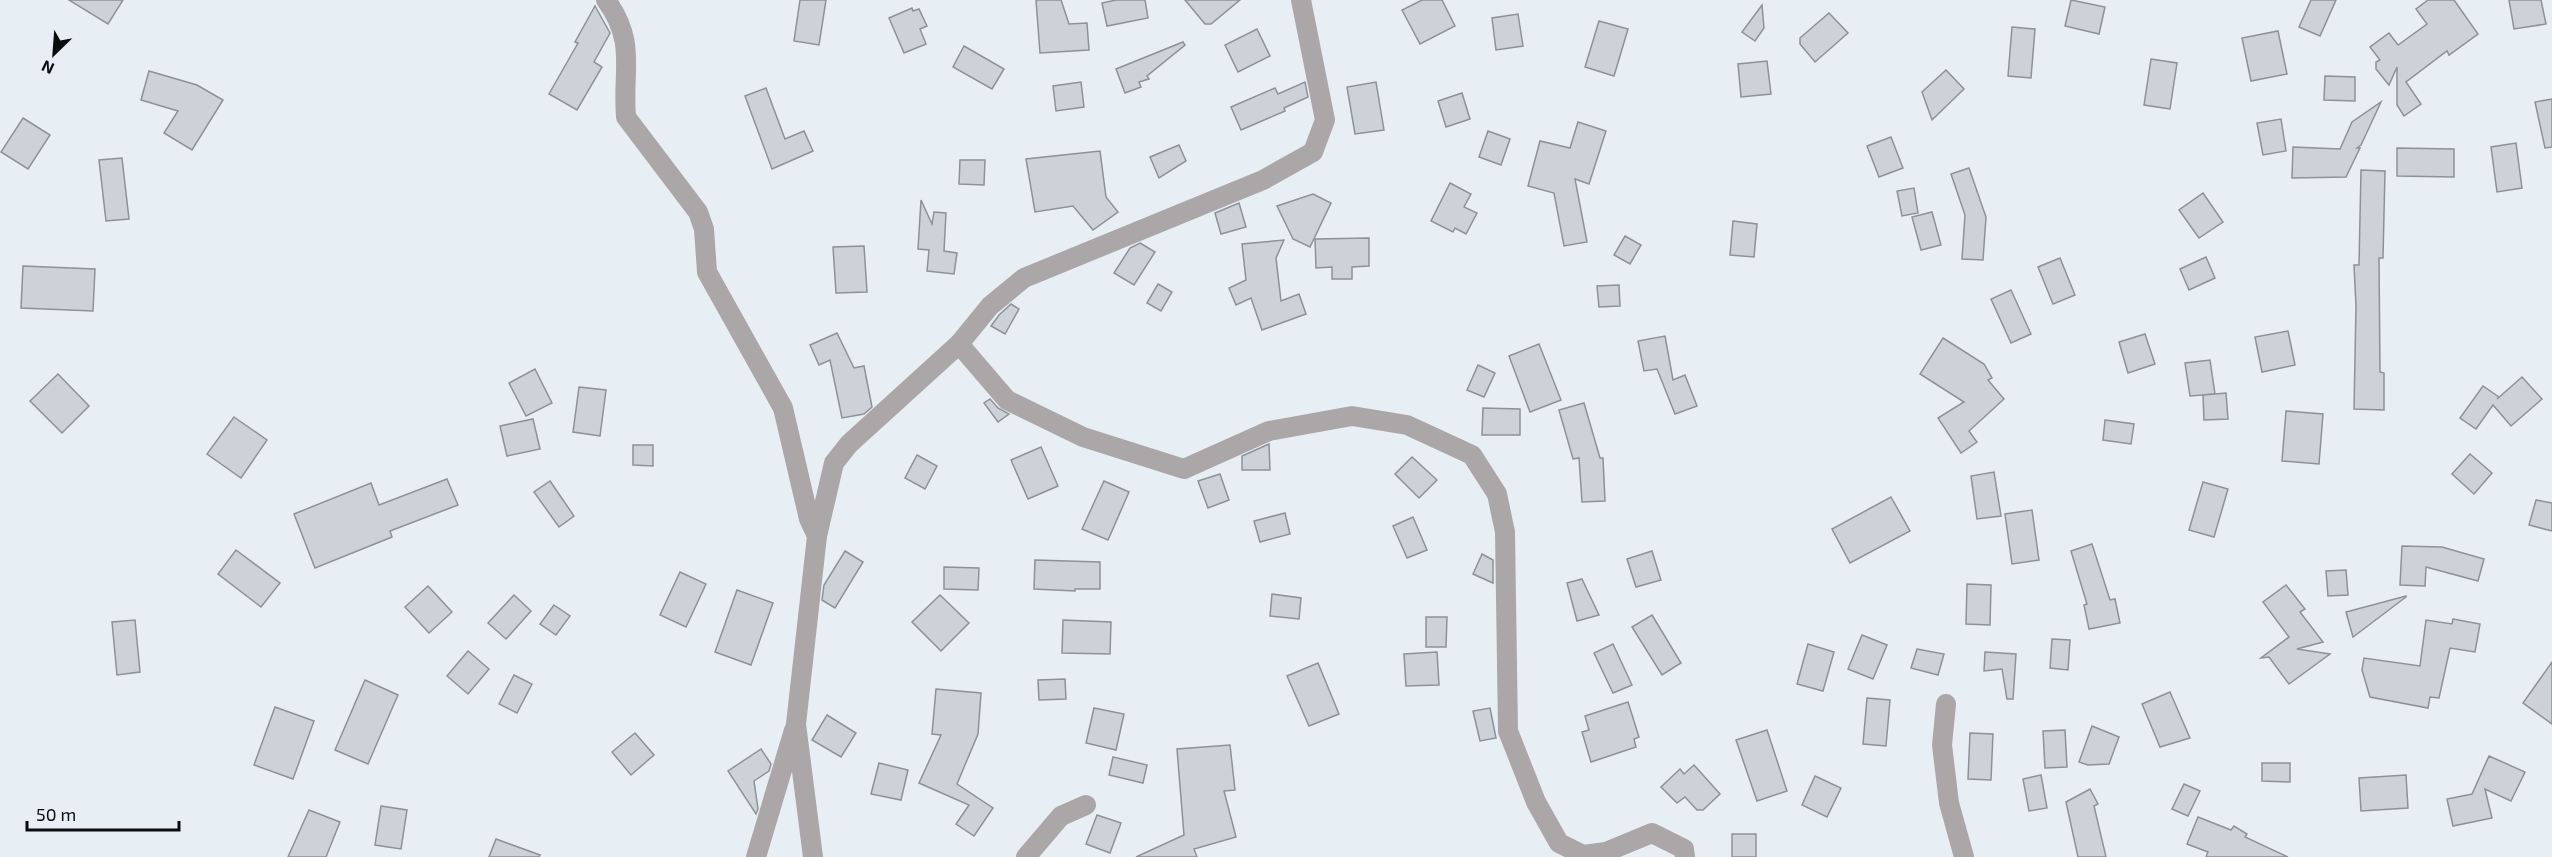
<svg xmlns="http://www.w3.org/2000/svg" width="2552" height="857" font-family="'Exo 2',sans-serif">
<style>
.building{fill:#ccd2d7;stroke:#8c9297;stroke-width:1.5}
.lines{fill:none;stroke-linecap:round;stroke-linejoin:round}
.minor{stroke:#aba7a8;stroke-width:20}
</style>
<rect width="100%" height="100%" fill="#e8eff4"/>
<!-- building -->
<g class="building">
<path d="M69 0H123L108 24Z"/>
<path d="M800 0H826L819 45 794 41Z"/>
<path d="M1036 0H1061L1069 24 1087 23 1089 50 1040 53Z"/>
<path d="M1116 0H1145L1148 18 1107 26 1102 3Z"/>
<path d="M1185 0H1240L1211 24H1205Z"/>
<path d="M1422 0H1442L1455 26 1420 44 1402 10Z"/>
<path d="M2071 0 2105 7 2099 34 2065 26Z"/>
<path d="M2311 0H2336L2320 36 2299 27Z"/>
<path d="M2428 0H2454L2478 34 2449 55 2447 51 2406 82 2421 104 2404 116 2397 105V67L2389 85 2376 69V62L2380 60 2370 47 2389 33 2398 45 2427 24 2416 9Z"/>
<path d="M2509 0H2541L2546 24 2514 29Z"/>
<path d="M1762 5 1764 28 1755 41 1742 32Z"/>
<path d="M595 6 610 33 594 62 602 67 577 110 549 94 578 43 575 42Z"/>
<path d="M912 8 913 11 919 9 927 26 920 29 926 44 904 53 889 18Z"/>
<path d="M1829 13 1848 33 1815 62 1800 44V38Z"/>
<path d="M1518 14 1523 46 1496 50 1492 18Z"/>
<path d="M1599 21 1628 29 1614 76 1585 67Z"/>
<path d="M2012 27 2035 29 2031 78 2008 76Z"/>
<path d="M1257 29 1270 56 1238 72 1225 45Z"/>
<path d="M2278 31 2287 74 2251 81 2242 38Z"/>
<path d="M1183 42 1185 45 1147 76 1149 79 1139 82 1141 87 1125 93 1116 69Z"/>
<path d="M964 46 1004 69 992 89 953 67Z"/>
<path d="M2151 59 2177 63 2170 109 2144 105Z"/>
<path d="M1767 61 1771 94 1741 97 1738 64Z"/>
<path d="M1946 70 1964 89 1932 120 1922 92Z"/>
<path d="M149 71 197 85 223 100 192 150 164 133 178 111 141 100Z"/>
<path d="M2325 76 2355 77V101L2324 100Z"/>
<path d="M1081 82 1084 107 1056 111 1053 86Z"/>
<path d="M1305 82 1308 97 1284 108 1285 111 1241 130 1231 107 1275 88 1278 94Z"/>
<path d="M1376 82 1384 130 1355 134 1347 87Z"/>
<path d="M766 88 785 139 804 131 813 151 772 169 745 96Z"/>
<path d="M1462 93 1470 119 1446 127 1438 101Z"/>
<path d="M2552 99V147L2545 148 2535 102Z"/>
<path d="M2381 102 2361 145 2357 148H2360L2346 177 2292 178 2293 147 2340 149 2352 122Z"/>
<path d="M23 118 50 135 28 169 1 152Z"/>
<path d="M2281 119 2286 151 2263 155 2257 123Z"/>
<path d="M1578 122 1606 131 1589 184 1575 179 1587 242 1564 246 1554 193 1528 186 1540 141 1570 148Z"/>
<path d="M1488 131 1510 139 1501 165 1479 157Z"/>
<path d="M1891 137 1903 168 1879 177 1867 146Z"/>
<path d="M2516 143 2522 188 2497 192 2491 147Z"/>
<path d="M1179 145 1186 161 1159 178 1150 157Z"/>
<path d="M2397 148 2454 149V177L2397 176Z"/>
<path d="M1100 151 1106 197 1118 212 1093 230 1073 206 1035 212 1026 159Z"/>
<path d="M122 158 129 219 106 221 99 160Z"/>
<path d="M960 160H985L984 185 959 184Z"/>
<path d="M1969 168 1986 217 1983 260 1962 259 1965 215 1951 174Z"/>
<path d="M2361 170 2385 171 2383 258H2379L2380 372 2384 373V410L2354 409 2356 306 2354 265H2359Z"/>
<path d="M1450 183 1471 194 1464 207 1477 213 1466 234 1455 228 1453 232 1431 221Z"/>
<path d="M1914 188 1918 213 1902 216 1897 191Z"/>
<path d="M2203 193 2223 222 2199 238 2179 210Z"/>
<path d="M1313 194 1331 203 1310 247 1293 239 1277 206Z"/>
<path d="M921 200 932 224 934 212 946 213 944 251 957 253 954 274 927 271 929 250 918 249Z"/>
<path d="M1239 203 1246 227 1221 234 1215 213Z"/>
<path d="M1932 212 1941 245 1921 250 1912 217Z"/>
<path d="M1733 221 1757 224 1754 257 1730 255Z"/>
<path d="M1625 236 1641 245 1630 264 1614 255Z"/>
<path d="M1369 238V266L1352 267V279H1332V267L1316 268 1315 239Z"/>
<path d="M1284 240 1276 258 1281 301 1299 294 1306 314 1262 330 1251 298 1236 305 1229 288 1246 280 1242 244Z"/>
<path d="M1140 243 1155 252 1134 285 1114 273 1130 248Z"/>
<path d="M864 246 867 292 836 293 833 247Z"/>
<path d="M2206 257 2215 278 2189 290 2180 269Z"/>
<path d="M2060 258 2075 295 2053 304 2038 267Z"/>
<path d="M23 266 95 269 93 311 21 308Z"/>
<path d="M1158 284 1172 292 1161 311 1147 303Z"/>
<path d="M1619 285 1620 306 1599 307 1597 286Z"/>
<path d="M2011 290 2031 334 2011 343 1991 299Z"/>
<path d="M1011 304 1019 309 1005 334 991 326 999 315Z"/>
<path d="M2288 331 2295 365 2262 372 2255 337Z"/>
<path d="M837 333 854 368 864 366 872 407 864 414 842 418 830 360 819 365 810 345Z"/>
<path d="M2145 334 2155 364 2128 373 2119 342Z"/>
<path d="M1665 336 1673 380 1685 375 1697 406 1675 414 1657 369 1644 371 1638 341Z"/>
<path d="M1943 338 1984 364 1992 378 1988 380 2004 399 1969 431 1977 442 1961 453 1938 418 1964 402 1920 374Z"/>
<path d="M1539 344 1561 400 1530 412 1509 356Z"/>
<path d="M2210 360 2215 394 2190 396 2185 363Z"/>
<path d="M1478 365 1495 373 1484 397 1467 390Z"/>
<path d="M535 369 552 403 526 416 509 383Z"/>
<path d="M58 374 89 406 62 433 30 401Z"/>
<path d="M2522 377 2542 399 2511 426 2493 405 2476 429 2460 418 2483 386 2499 397 2497 399Z"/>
<path d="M579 387 606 390 600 436 573 432Z"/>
<path d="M2226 393 2228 419 2204 420 2203 395Z"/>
<path d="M990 399 998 408 1009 414 998 422 984 403Z"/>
<path d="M1584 403 1600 458H1603L1605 501 1582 502 1579 458 1573 459 1559 410Z"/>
<path d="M1483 408 1520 409V435H1482Z"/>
<path d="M2286 411 2323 414 2319 464 2282 461Z"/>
<path d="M234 417 267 440 241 478 207 454Z"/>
<path d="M533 419 540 449 507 456 500 426Z"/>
<path d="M2105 420 2134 424 2131 444 2103 440Z"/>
<path d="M1269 444 1270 470H1242V456Z"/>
<path d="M633 445H653V466L633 465Z"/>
<path d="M1041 447 1058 486 1028 499 1011 460Z"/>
<path d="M2470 454 2492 473 2474 494 2452 474Z"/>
<path d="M917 455 937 466 925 489 905 478Z"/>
<path d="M1412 457 1437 480 1419 498 1395 474Z"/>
<path d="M1994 472 2001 516 1977 519 1971 476Z"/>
<path d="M1220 474 1229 500 1208 508 1198 481Z"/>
<path d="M447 479 458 505 390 531 392 537 315 568 294 514 371 483 379 505Z"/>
<path d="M550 481 574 516 559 527 534 492Z"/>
<path d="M1104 481 1129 492 1108 540 1082 529Z"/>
<path d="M2203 482 2228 489 2214 537 2189 530Z"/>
<path d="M1891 497 1910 531 1850 563 1832 529Z"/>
<path d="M2536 500 2552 503V531L2529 525Z"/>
<path d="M2032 510 2039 560 2012 564 2005 514Z"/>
<path d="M1285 513 1290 534 1260 542 1254 521Z"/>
<path d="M1413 517 1427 550 1407 558 1393 526Z"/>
<path d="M2092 544 2110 600 2115 599 2120 623 2089 629 2084 605 2087 604 2071 551Z"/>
<path d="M2402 546 2442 547 2484 559 2478 581 2426 567 2425 586 2400 585Z"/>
<path d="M236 550 280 583 261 607 218 574Z"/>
<path d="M845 551 863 562 835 608 822 600 824 585Z"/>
<path d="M1652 551 1661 580 1636 587 1627 559Z"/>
<path d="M1482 554 1493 560V583L1473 574Z"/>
<path d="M1035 560 1100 562V589H1075V591L1034 589Z"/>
<path d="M944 567 979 568 978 590 944 589Z"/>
<path d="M2346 570 2348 595 2328 596 2326 571Z"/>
<path d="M680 572 706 584 686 627 660 615Z"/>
<path d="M1582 579 1599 615 1577 621 1567 583Z"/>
<path d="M1967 584 1991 585 1990 625 1966 624Z"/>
<path d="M2286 585 2305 609 2300 612 2323 642 2297 649 2330 654 2289 684 2269 657 2261 658 2289 637 2263 602Z"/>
<path d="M428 586 452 612 429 633 405 607Z"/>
<path d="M737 590 773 603 751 665 715 652Z"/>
<path d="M1272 594 1301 598 1299 619 1270 616Z"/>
<path d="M514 595 531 611 506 639 488 623Z"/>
<path d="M940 595 969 623 941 651 912 622Z"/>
<path d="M2406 596V597L2353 637 2346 612Z"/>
<path d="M554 605 570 616 556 635 540 624Z"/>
<path d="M1652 615 1681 663 1662 675 1632 627Z"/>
<path d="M1426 617H1447L1446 647H1426Z"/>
<path d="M2453 619 2480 624 2475 652 2450 648 2439 698 2430 697 2428 708 2370 697 2362 670 2364 658 2420 666 2426 620 2452 624Z"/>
<path d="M135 620 140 672 117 675 112 622Z"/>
<path d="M1063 620 1111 622 1110 654 1062 653Z"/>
<path d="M1862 635 1887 645 1873 679 1848 669Z"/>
<path d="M2052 639 2070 640 2068 670 2050 668Z"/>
<path d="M1613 644 1632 685 1613 693 1594 653Z"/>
<path d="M1808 644 1834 652 1823 691 1797 684Z"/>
<path d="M1917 649 1944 654 1938 675 1911 668Z"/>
<path d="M468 651 489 669 468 694 447 676Z"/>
<path d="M1437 652 1439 685 1406 686 1404 654Z"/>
<path d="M1985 652 2016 654 2013 699H2007L2002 669 1984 671Z"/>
<path d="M2552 662V724L2523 703Z"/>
<path d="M1318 663 1339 714 1309 726 1287 676Z"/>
<path d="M514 675 532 684 517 713 499 704Z"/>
<path d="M1065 679 1066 699 1039 700 1038 680Z"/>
<path d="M365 680 398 695 368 764 335 750Z"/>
<path d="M936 689 981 693 978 734 957 784 993 808 974 836 956 824 969 805 919 783 941 735 932 734Z"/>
<path d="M2170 692 2190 738 2160 747 2142 704Z"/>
<path d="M1867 698 1890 700 1886 746 1863 744Z"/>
<path d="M1628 702 1639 737 1634 739 1636 747 1591 762 1582 732 1589 730 1585 716Z"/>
<path d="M275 707 314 721 293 779 254 765Z"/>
<path d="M1094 708 1124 714 1116 750 1086 743Z"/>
<path d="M1490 708 1496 738 1480 741 1473 711Z"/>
<path d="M827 715 856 733 841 757 812 740Z"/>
<path d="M2092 726 2119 737 2109 764 2088 765 2079 762Z"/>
<path d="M1767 730 1787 791 1757 801 1736 740Z"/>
<path d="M2065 730 2067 767 2045 768 2043 731Z"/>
<path d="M635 733 654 755 631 775 612 752Z"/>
<path d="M1970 733 1993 734 1991 780 1968 779Z"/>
<path d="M1230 745 1235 790 1224 791 1236 837 1194 849 1197 857H1136L1184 835 1177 749Z"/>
<path d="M761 749 771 764 769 771 754 781 758 809 756 814 728 771Z"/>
<path d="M2489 756 2525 772 2511 801 2485 789 2492 818 2453 826 2447 799 2472 794Z"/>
<path d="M1113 757 1147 765 1143 783 1109 775Z"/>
<path d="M879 763 908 770 901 800 871 794Z"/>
<path d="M2262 763H2290V782L2262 781Z"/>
<path d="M1694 765 1720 794 1703 810H1697L1685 797 1677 803 1661 787 1680 769 1684 774Z"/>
<path d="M2041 775 2047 808 2029 811 2023 779Z"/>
<path d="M2406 775 2408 808 2361 811 2359 778Z"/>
<path d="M1815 776 1841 788 1827 817 1802 805Z"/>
<path d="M2184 784 2200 791 2188 816 2172 809Z"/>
<path d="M2090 789 2098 804 2094 806 2106 857H2078L2066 802Z"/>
<path d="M381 806 407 810 401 849 375 845Z"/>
<path d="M309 810 340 822 326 857H288Z"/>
<path d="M1097 815 1121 823 1110 853 1086 844Z"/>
<path d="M2198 817 2231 830 2234 826 2247 834 2245 837 2288 857H2206L2208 852 2187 844Z"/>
<rect x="1732" y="834" width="24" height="23"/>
<path d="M496 839 540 855 539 857H489Z"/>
</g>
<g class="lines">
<!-- minor -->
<g class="minor">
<path d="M606 0C637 43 622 69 626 117L698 212 704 229 707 272 783 408 809 519 817 536"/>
<path d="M959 344 1007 400 1083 437 1184 469 1269 431 1352 416 1407 425 1472 455 1497 494 1505 532 1508 731 1536 802 1559 843 1583 855 1606 852 1652 833 1684 849 1685 857"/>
<path d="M1946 704 1942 745 1949 803 1964 857"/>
<path d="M756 857 794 730"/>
<path d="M813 857 796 724 817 536 834 463 849 444 959 344 990 306 1024 278 1263 180 1313 152 1325 120 1301 0"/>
<path d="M1026 857 1061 816 1086 805"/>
</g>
</g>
<!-- north arrow -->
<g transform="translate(54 54) rotate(205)" stroke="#e8eff4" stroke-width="4.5" paint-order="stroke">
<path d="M0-4.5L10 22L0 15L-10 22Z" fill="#0a0d0e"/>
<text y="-9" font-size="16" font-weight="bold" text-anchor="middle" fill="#0a0d0e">N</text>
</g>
<!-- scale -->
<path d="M27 821v9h152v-9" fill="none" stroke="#0a0d0e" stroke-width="3"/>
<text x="36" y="821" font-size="18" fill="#0a0d0e" stroke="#e8eff4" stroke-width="4.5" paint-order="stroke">50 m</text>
</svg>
